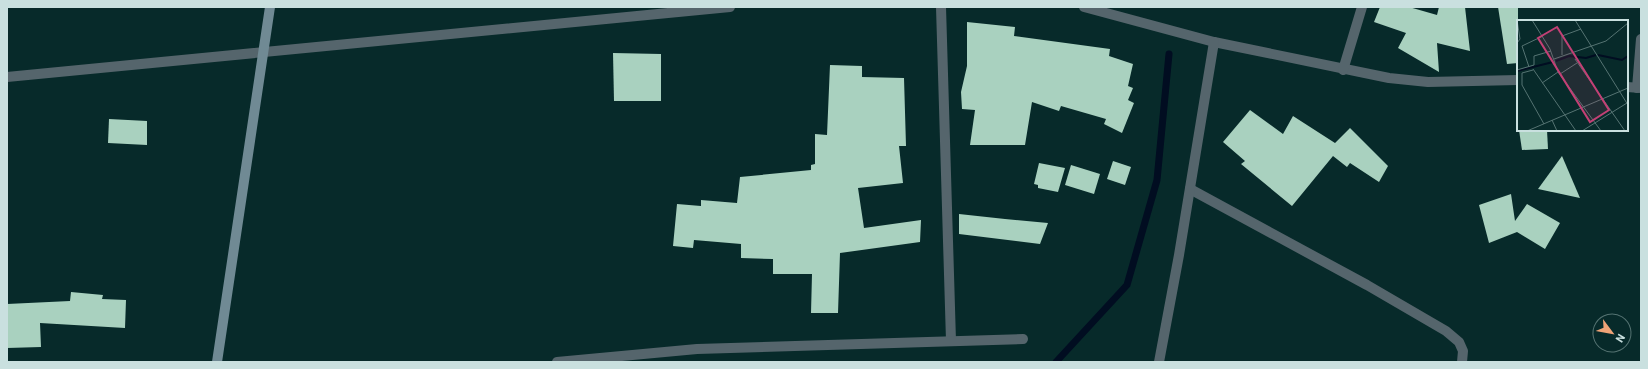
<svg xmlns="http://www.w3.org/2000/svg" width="1648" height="369" font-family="Barlow,sans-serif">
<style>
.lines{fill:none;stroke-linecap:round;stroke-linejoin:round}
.stream{stroke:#010d21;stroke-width:7}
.building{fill:#a9d1bf}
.minor{stroke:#55656c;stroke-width:10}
.secondary{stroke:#708a94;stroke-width:10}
.inset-river{fill:none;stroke:#010d21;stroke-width:2}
.inset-road{fill:none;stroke:#557372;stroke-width:1}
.view{fill:#c34075;fill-opacity:0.15;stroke:#c34075;stroke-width:2}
.inset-edge{fill:none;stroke:#c9e0df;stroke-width:2}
</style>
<rect width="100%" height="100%" fill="#072a2a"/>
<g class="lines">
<!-- stream -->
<path class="stream" d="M1056 362 1127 285 1157 180 1169 54"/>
</g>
<!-- building -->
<g class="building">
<path d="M1380 7H1409L1437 15 1439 7H1465L1470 51 1437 43 1439 72 1398 48 1406 33 1374 22Z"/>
<path d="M1498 7H1518V63L1507 64Z"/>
<path d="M967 22 1015 27 1014 36 1110 49 1109 56 1133 64 1128 86 1133 88 1128 100 1134 103 1122 133 1104 124 1106 119 1061 106 1059 111 1032 102 1025 145H970L975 110 962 109 961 92 967 66Z"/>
<path d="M613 53 661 54V101H614Z"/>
<path d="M830 65 862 66V77L904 78 906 146H899L903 183 858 188 864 228 921 220 920 242 840 253 838 313H811L812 274H773V259L741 258V244L694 240 693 248 673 246 677 204 701 206V200L737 203 740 177 811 170V165L815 164V134L827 135Z"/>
<path d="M1250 110 1283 134 1293 116 1335 143 1350 128 1388 166 1379 182 1350 163 1347 167 1333 156 1292 206 1241 164 1245 161 1223 142Z"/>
<path d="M109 119 147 121V145L108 143Z"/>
<path d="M1519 130H1547L1548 149 1522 150Z"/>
<path d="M1562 156 1580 198 1538 189Z"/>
<path d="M1113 161 1131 167 1125 185 1107 179Z"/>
<path d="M1039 163 1065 168 1058 192 1038 188V185L1034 184Z"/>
<path d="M1071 165 1100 174 1094 194 1065 185Z"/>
<path d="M1511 194 1515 221 1527 204 1560 223 1545 249 1517 232 1489 243 1479 205Z"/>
<path d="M959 214 1005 219 1048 223 1040 244 959 234Z"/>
<path d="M71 292 103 295 102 299 126 300 125 328 40 323 41 347 7 348V304L70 301Z"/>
</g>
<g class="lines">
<!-- minor -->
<g class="minor">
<path d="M941 7 951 341"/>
<path d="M1084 7 1214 42 1389 78 1428 82 1518 80"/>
<path d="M1343 70 1362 7"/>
<path d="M7 77 730 7"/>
<path d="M1627 87 1641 88"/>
<path d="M1637 88 1641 39"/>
<path d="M1190 189 1367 285 1446 331 1459 342 1463 351 1462 362"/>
<path d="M557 362 697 349 1023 339"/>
<path d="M1159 362 1179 255 1214 42"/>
</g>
<!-- secondary -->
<path class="secondary" d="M217 362 270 7"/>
</g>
<!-- overview -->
<g transform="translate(1517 20)">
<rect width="111" height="111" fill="#072a2a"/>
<path class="inset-river" d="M81 35 105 40 111 36M39 41 52 36 69 38 79 35M0 51 36 42"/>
<path class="inset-road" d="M15 0 33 29 41 52 84 111M58 0 111 85M0 23 3 19 0 0M45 35V16L64 9M37 39 89 21 111 3M58 39 108 111M12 47 5 26 26 16M16 49 59 111M0 50 17 45V36L34 31M16 50 5 53V65L27 104M43 54 60 43M25 63 41 52M35 100 40 111M10 111 111 68M65 111 110 83"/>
<path class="view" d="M40 7 92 90 73 102 21 18Z"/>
<rect width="111" height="111" class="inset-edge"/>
</g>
<!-- border -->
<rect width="1648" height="369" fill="none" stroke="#c9e0df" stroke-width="16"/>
<!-- north arrow -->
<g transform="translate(1612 333) rotate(122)"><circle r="19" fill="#072a2a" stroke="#557372"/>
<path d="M0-3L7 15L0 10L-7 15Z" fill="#efa377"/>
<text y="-6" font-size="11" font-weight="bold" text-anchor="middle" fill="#c9e0df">N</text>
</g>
</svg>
